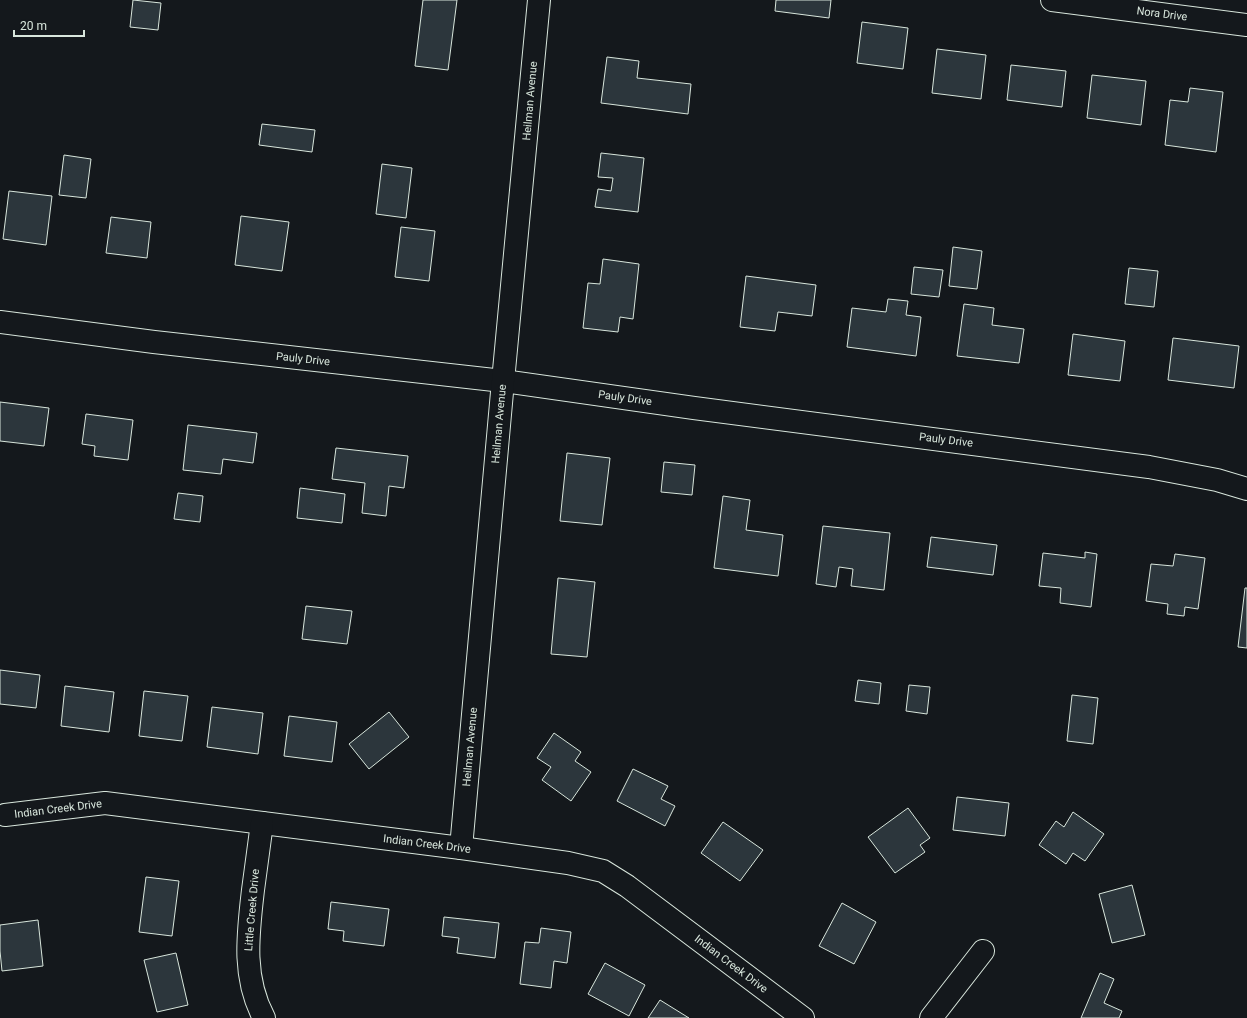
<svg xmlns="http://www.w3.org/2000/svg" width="1247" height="1018" font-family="Roboto,sans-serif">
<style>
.building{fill:#2c363c;stroke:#d8e6dc}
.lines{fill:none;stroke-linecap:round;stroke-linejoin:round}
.minor-casing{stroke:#d8e6dc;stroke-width:24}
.minor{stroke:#14181c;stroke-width:22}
.labels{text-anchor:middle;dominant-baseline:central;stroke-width:3;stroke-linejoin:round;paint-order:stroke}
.street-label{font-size:11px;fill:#d8e6dc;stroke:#14181c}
</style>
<rect width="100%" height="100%" fill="#14181c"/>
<!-- building -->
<g class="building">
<path d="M133 0 161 3 158 30 130 27Z"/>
<path d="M423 0H457L448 70 415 66Z"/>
<path d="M776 0H831L829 18 775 11Z"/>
<path d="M862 22 908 28 903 69 857 63Z"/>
<path d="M937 49 986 55 981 99 932 93Z"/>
<path d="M607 57 639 61 637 78 691 84 688 114 601 103Z"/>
<path d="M1011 65 1066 71 1062 107 1007 100Z"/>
<path d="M1092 75 1146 81 1141 125 1087 118Z"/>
<path d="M1190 88 1223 92 1216 152 1165 145 1170 100 1188 102Z"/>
<path d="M262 124 315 130 312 152 259 145Z"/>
<path d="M601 153 644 158 638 212 595 207 598 189 611 191 613 178 598 177Z"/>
<path d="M64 155 91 159 86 198 59 195Z"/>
<path d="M382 164 412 168 406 218 376 214Z"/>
<path d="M9 191 52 196 46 245 3 239Z"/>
<path d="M241 216 289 222 282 271 235 265Z"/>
<path d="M111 217 151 222 147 258 106 253Z"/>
<path d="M401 227 435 231 429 281 395 277Z"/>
<path d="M953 247 982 251 977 289 949 286Z"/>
<path d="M603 259 639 264 633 319 620 317 618 332 583 328 588 283 600 284Z"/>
<path d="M914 267 943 270 939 297 911 294Z"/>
<path d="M1129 268 1158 271 1154 307 1125 304Z"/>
<path d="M746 276 816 285 812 316 778 312 775 331 740 327Z"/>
<path d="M888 299 908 301 906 315 921 317 916 356 847 347 852 308 886 312Z"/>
<path d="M964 304 994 308 992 325 1024 329 1019 363 957 356Z"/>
<path d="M1073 334 1125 341 1120 381 1068 375Z"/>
<path d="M1173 338 1239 346 1234 388 1168 380Z"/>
<path d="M0 402 49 408 44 446 0 441Z"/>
<path d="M86 414 133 420 128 460 94 456 95 446 82 444Z"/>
<path d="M188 425 257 433 253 463 223 459 221 474 183 470Z"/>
<path d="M336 448 408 456 404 488 389 486 386 516 362 513 365 483 332 479Z"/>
<path d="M567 453 610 458 602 525 560 521Z"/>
<path d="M664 462 695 465 692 495 661 492Z"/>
<path d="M300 488 345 494 342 523 297 518Z"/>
<path d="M178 493 203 496 200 522 174 519Z"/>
<path d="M723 496 750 500 746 530 783 535 778 576 714 568Z"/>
<path d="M823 526 890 533 884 590 851 586 853 569 839 567 836 587 816 584Z"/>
<path d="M931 537 997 545 993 575 927 567Z"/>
<path d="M1085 552 1097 554 1091 607 1060 603 1061 588 1039 586 1043 553 1085 558Z"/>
<path d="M1175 554 1205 558 1198 609 1185 607 1184 616 1167 614 1168 604 1146 601 1151 564 1173 566Z"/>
<path d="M558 578 595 582 587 657 551 654Z"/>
<path d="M1245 588H1247V648L1238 647Z"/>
<path d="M306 606 352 611 347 644 302 639Z"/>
<path d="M0 670 40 675 36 708 0 704Z"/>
<path d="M858 680 881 683 879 704 855 701Z"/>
<path d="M909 685 930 687 927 714 906 711Z"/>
<path d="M65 686 114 692 109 732 61 726Z"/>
<path d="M144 691 188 696 182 741 139 736Z"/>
<path d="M1072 695 1098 698 1093 744 1067 741Z"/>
<path d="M212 707 263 713 258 754 207 747Z"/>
<path d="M389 712 409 737 369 769 349 744Z"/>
<path d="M289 716 337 722 332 762 284 756Z"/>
<path d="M554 733 581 752 575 761 591 772 571 801 542 780 551 767 537 758Z"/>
<path d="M633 769 668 786 661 799 675 806 665 826 617 801Z"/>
<path d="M957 797 1009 803 1005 836 953 830Z"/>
<path d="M908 808 930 838 920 845 925 852 895 873 868 837Z"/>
<path d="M1073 812 1104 834 1085 861 1073 853 1066 864 1039 845 1056 821 1064 827Z"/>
<path d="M723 822 763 850 740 881 701 853Z"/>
<path d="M146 877 179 881 172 936 139 932Z"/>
<path d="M1132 885 1145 935 1112 943 1099 894Z"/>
<path d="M331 902 389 909 384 946 343 941 344 931 328 929Z"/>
<path d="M842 903 876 922 854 964 819 946Z"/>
<path d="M444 917 499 923 495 958 457 953 459 938 442 936Z"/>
<path d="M38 920 43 966 2 971 0 951V925Z"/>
<path d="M541 928 571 932 567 963 554 961 551 988 520 984 525 942 539 943Z"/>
<path d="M176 953 188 1005 157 1012 144 960Z"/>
<path d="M605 963 645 985 629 1016 588 994Z"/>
<path d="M1100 973 1114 979 1104 1003 1122 1011 1119 1018H1081Z"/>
<path d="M660 1000 689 1018H648Z"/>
</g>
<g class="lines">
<!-- minor casing -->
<g class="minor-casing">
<g id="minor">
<path d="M1052 0 1247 25"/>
<path d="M0 322 154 342 503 381 694 408 1149 467 1217 480 1247 489"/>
<path d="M5 815 105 803 461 848 568 863 603 871 627 886 803 1018"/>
<path d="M262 823C259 845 256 867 253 890 248 934 242 977 264 1018"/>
<path d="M461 848 503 381 539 0"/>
<path d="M931 1018 983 951"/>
</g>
</g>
<!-- minor -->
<use href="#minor" class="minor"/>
</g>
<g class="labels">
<!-- street labels -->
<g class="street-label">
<text transform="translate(1162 14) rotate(7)">Nora Drive</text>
<text transform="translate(530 101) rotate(-85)">Heilman Avenue</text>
<text transform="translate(303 359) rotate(6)">Pauly Drive</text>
<text transform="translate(625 398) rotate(8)">Pauly Drive</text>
<text transform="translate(499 424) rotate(-85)">Heilman Avenue</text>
<text transform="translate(946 440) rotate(7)">Pauly Drive</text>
<text transform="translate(470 747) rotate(-85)">Heilman Avenue</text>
<text transform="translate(58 809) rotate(-7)">Indian Creek Drive</text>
<text transform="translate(427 844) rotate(7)">Indian Creek Drive</text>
<text transform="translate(252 910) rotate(-85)">Little Creek Drive</text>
<text transform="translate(731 964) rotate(37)">Indian Creek Drive</text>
</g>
</g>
<!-- scale -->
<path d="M14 30v6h70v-6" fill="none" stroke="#d8e6dc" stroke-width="2"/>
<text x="20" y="30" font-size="12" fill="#d8e6dc" stroke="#14181c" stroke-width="3" paint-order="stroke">20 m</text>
</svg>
